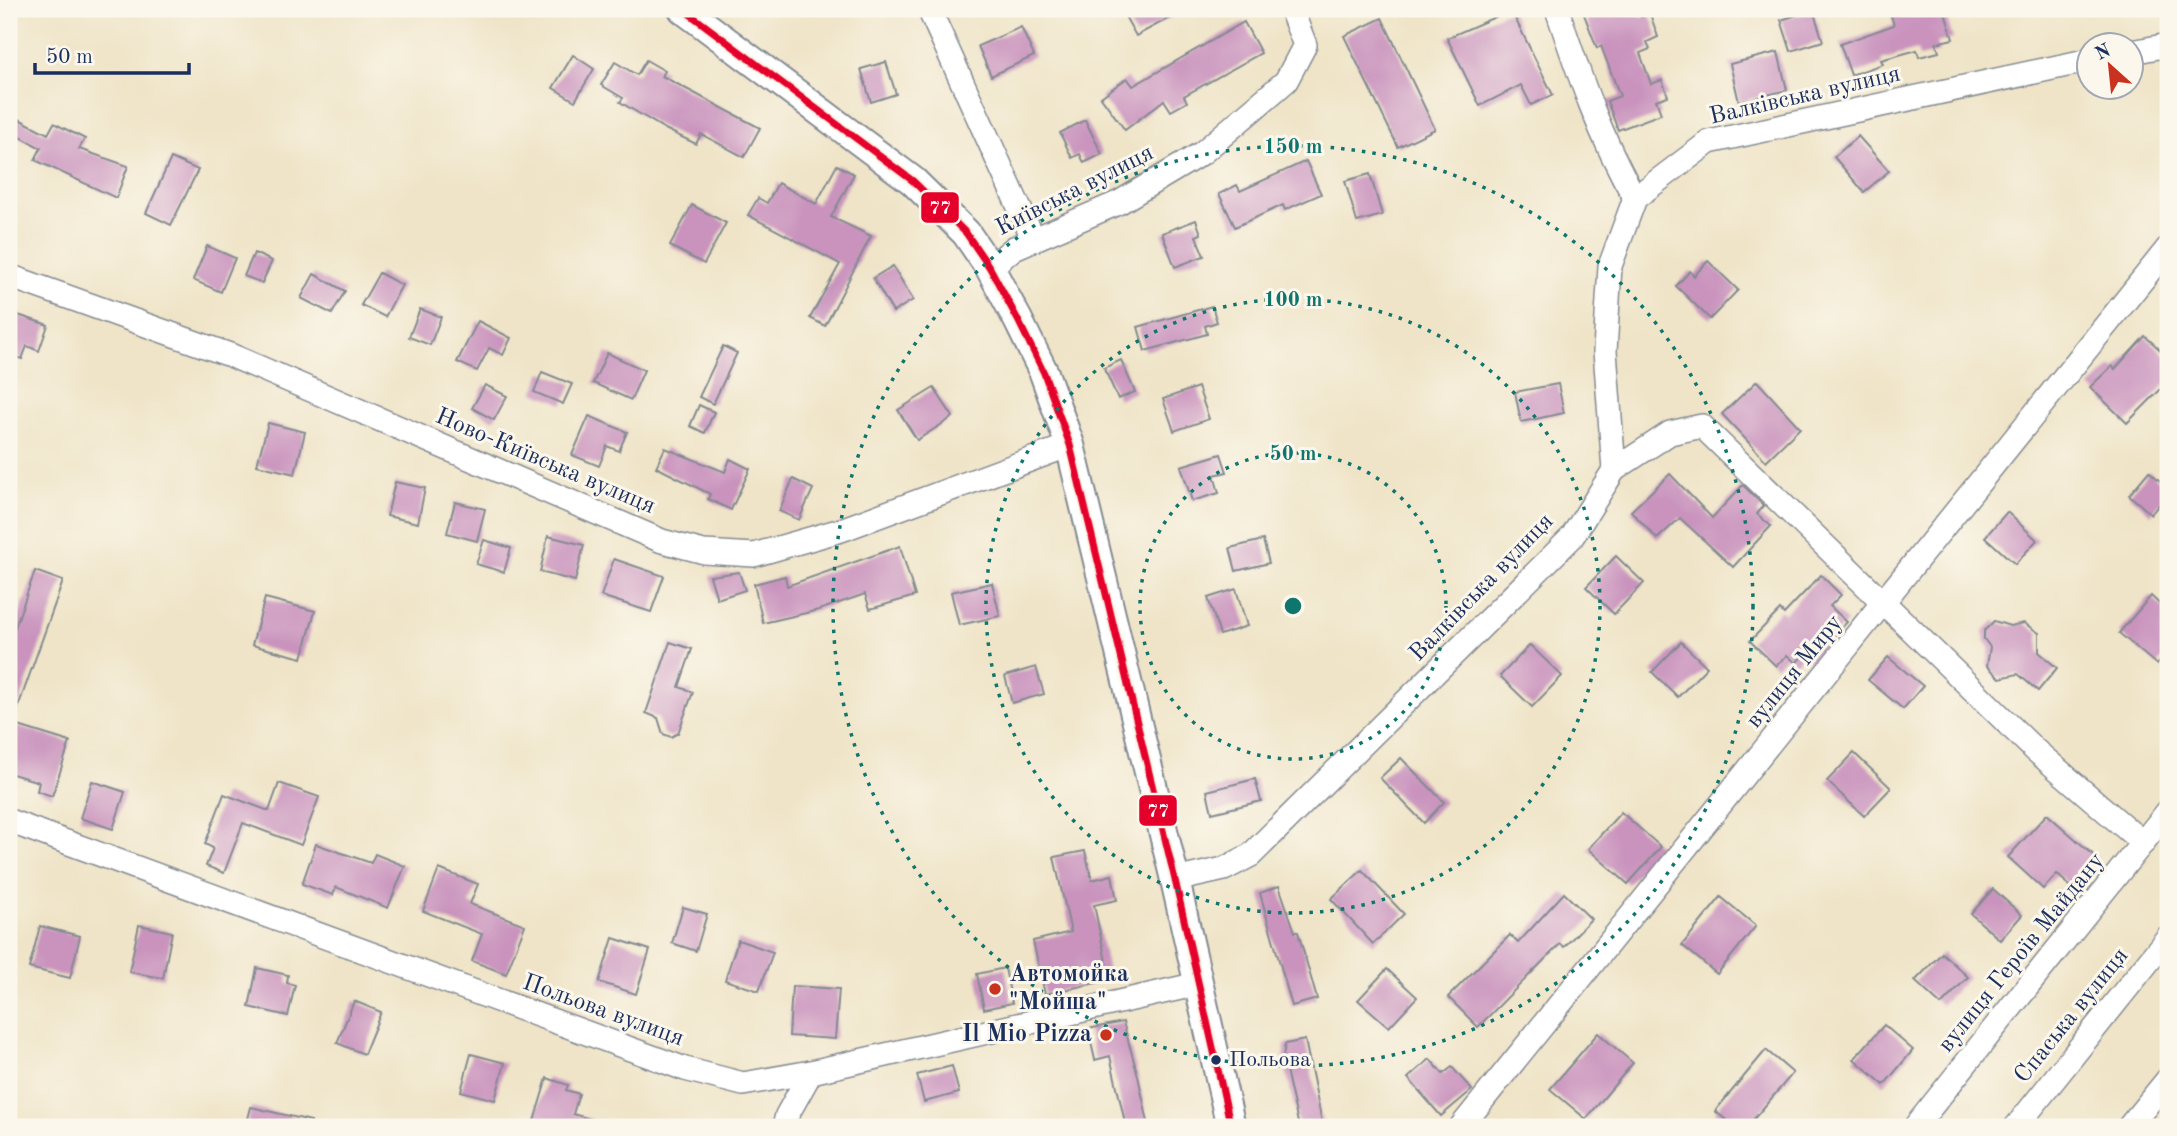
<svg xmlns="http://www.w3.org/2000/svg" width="2177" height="1136" font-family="'Old Standard TT',serif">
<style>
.building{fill:#c993bd}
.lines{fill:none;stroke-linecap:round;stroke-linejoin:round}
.minor-casing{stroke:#858a92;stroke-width:26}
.major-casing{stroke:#858a92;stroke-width:32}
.minor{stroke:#fff;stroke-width:23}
.major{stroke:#fff;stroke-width:28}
.bus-1-casing{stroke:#fbf7ec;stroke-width:12}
.bus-1{stroke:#e4002b;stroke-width:7}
.ring{fill:none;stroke:#0f766e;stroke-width:3.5;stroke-dasharray:3.5 7}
.poi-dot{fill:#c8321e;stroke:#fbf7ec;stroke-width:2.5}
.bus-dot{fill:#1b2f5e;stroke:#fbf7ec;stroke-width:2.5}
.labels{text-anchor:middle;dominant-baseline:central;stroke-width:6;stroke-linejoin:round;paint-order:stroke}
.bus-label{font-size:22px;fill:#1b2f5e;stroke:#fbf7ec;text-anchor:start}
.street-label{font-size:24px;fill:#1b2f5e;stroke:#fbf7ec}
.poi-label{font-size:24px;font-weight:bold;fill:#1b2f5e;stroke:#fbf7ec;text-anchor:start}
.centre{fill:#0f766e;stroke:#fbf7ec;stroke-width:3.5}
.ring-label{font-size:21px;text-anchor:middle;font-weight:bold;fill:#0f766e;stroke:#fbf7ec;stroke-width:6;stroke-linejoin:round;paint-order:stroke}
.line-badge{stroke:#fbf7ec;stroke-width:2.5}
.badge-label{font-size:19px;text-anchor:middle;font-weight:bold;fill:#fff}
</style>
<rect width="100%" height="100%" fill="#fbf7ec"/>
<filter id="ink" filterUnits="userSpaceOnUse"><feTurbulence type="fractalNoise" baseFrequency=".0143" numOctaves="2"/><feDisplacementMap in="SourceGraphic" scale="14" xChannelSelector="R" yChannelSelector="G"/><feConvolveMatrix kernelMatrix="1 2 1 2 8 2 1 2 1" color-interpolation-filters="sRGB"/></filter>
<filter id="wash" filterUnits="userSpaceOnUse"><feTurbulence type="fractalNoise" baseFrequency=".00686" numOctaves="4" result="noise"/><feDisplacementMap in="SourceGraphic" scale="28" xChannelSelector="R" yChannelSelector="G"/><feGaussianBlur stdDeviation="1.57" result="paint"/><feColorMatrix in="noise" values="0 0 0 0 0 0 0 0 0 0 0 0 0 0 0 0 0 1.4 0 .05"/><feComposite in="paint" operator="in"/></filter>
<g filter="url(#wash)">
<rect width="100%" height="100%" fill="#efe4c7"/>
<g id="blocks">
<!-- building -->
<g class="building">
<path d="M1121 9H1186L1136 36Z"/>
<path d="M1582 9H1638L1641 17 1650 14 1658 37 1647 42 1650 49 1640 53 1651 84 1662 80 1668 96 1656 100 1661 114 1618 130 1607 101 1620 96 1601 46 1597 48Z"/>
<path d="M1917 9H1944L1953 39 1936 43 1939 52 1919 57 1917 50 1881 60 1883 64 1851 75 1840 44 1894 25 1891 16Z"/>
<path d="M1511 10 1553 95 1531 105 1521 85 1480 106 1447 38Z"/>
<path d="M1813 10 1823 41 1791 51 1781 20Z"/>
<path d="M1382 18 1435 129 1398 147 1344 36Z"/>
<path d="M1244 22 1261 53 1184 96 1187 102 1171 111 1164 100 1125 130 1101 97 1127 78 1133 86Z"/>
<path d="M1021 27 1034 56 991 76 978 46Z"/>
<path d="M1778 52 1787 90 1739 102 1730 64Z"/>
<path d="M573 55 594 69 575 101 553 88Z"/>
<path d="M646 60 665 71 662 76 760 128 744 157 701 134 696 144 665 129 620 102 623 98 601 85 615 62 637 75Z"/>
<path d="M886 62 896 94 871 102 861 69Z"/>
<path d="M9 114 48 134 54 123 85 139 79 149 128 166 116 198 35 160 41 148 9 131Z"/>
<path d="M1085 120 1102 154 1084 163 1080 154 1072 158 1060 133Z"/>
<path d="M1858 136 1889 171 1864 192 1834 157Z"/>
<path d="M171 158 198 170 171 225 146 213Z"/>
<path d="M1306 161 1321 194 1285 210 1283 205 1235 227 1219 194 1237 185 1240 191Z"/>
<path d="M837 165 854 174 831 217 871 236 825 326 810 318 840 264 748 215 758 198 767 203 778 183 816 204Z"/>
<path d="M1370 174 1382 215 1357 222 1345 181Z"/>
<path d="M692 205 726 223 704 264 670 246Z"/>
<path d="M1196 220 1201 234 1196 236 1204 256 1175 267 1162 233Z"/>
<path d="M207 246 235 258 221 292 193 280Z"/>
<path d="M254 253 272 261 262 283 244 276Z"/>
<path d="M1708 261 1738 290 1710 319 1676 286 1690 271 1694 276Z"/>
<path d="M893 266 913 300 893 312 873 278Z"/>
<path d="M379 273 402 285 385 317 361 305Z"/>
<path d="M314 274 345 291 332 314 301 298Z"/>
<path d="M1212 306 1217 322 1205 326 1207 334 1145 351 1138 327Z"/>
<path d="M420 309 441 317 430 345 409 337Z"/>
<path d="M9 312 48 325 39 351 27 346 22 359 9 355Z"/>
<path d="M478 321 511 338 503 355 489 348 477 371 457 362Z"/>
<path d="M2145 336 2168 357V382L2127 423 2090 387 2112 366 2115 369Z"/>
<path d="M723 346 737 353 713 404 699 397Z"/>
<path d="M607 353 644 370 631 400 593 383Z"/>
<path d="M1121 360 1135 392 1118 399 1104 368Z"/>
<path d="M542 372 572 384 563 404 534 392Z"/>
<path d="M1757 381 1800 428 1766 461 1722 414Z"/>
<path d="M1558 384 1564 413 1521 422 1515 392Z"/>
<path d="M485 385 507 396 494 420 472 408Z"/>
<path d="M1198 387 1209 419 1174 431 1163 399Z"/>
<path d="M934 388 953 417 917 440 898 410Z"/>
<path d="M699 405 714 412 705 433 690 426Z"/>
<path d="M589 416 627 432 619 451 607 446 599 466 572 455Z"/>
<path d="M268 423 305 432 295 474 257 465Z"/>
<path d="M665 448 725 472 730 459 750 469 731 510 708 499 710 494 656 467Z"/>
<path d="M1221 454 1227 472 1214 475 1219 493 1192 501 1181 466Z"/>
<path d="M2149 471 2168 488V494L2151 514 2129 495Z"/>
<path d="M1670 474 1712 518 1743 485 1764 506 1757 514 1771 526 1733 567 1680 518 1657 539 1631 511Z"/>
<path d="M793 479 813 489 799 520 779 511Z"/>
<path d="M395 482 425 488 418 523 387 516Z"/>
<path d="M455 502 485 509 477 541 447 533Z"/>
<path d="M2007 512 2037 540 2015 564 1985 537Z"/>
<path d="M548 536 584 545 575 581 540 572Z"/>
<path d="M484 540 511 548 504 572 476 564Z"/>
<path d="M1263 540 1269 563 1236 571 1230 548Z"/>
<path d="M900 546 915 596 870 609 865 594 819 610 763 623 754 584 785 576 787 586Z"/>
<path d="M1616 556 1644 583 1614 614 1586 587Z"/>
<path d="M614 559 664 576 651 612 601 596Z"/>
<path d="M35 571 63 581 12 724 70 742 52 796 37 791 39 782 9 773V644Z"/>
<path d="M739 572 745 590 717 599 710 576Z"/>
<path d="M1821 575 1841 595 1830 606 1847 622 1810 661 1803 655 1796 663 1787 655 1776 666 1750 641 1780 610 1784 614Z"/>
<path d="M992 583 1000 616 959 625 951 592Z"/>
<path d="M1236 589 1247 626 1220 635 1208 598Z"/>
<path d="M2151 596 2168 612V652L2157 665 2119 633Z"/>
<path d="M265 598 315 611 302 658 252 645Z"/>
<path d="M1994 621 2010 626 2024 623 2039 633V652L2057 668 2038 691 2018 674 2000 678 1987 666 1990 647 1984 639V631Z"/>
<path d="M670 642 692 649 679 687 693 692 678 733 671 737 663 734 658 718 646 713Z"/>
<path d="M1681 642 1707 667 1678 697 1652 672Z"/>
<path d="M1530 645 1562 676 1532 707 1500 676Z"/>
<path d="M1888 657 1923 686 1903 709 1868 680Z"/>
<path d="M1036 667 1044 694 1012 703 1005 676Z"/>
<path d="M1854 753 1891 788 1864 816 1827 781Z"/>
<path d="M1401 758 1444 802 1424 823 1380 778Z"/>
<path d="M1255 779 1261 801 1212 813 1207 791Z"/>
<path d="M92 781 125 792 113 829 80 818Z"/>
<path d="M279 783 319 797 301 845 243 823 224 873 206 866 213 848 205 844 224 794 269 811Z"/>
<path d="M1621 812 1661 847 1628 884 1588 849Z"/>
<path d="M2047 814 2098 859 2072 888 2057 874 2043 889 2008 857Z"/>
<path d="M316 844 371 863 375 854 405 866 388 908 336 887 333 895 302 884Z"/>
<path d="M1085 851 1092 880 1112 875 1117 900 1094 905 1110 980 1045 994 1033 941 1071 932 1054 857Z"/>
<path d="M439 869 478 884 470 904 525 925 506 974 472 961 482 934 423 911Z"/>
<path d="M1362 870 1404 914 1373 944 1331 899Z"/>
<path d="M1279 886 1295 932H1298L1317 999 1292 1006 1260 893Z"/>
<path d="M1993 889 2022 915 2000 940 1971 914Z"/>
<path d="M1564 893 1591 919 1564 947 1560 944 1478 1027 1448 997 1510 935 1518 943Z"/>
<path d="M1721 897 1756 926 1717 974 1682 945Z"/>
<path d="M683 907 707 914 696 951 672 943Z"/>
<path d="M139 925 172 932 163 978 129 972Z"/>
<path d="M40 926 80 936 70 978 29 968Z"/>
<path d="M613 938 650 950 636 994 599 982Z"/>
<path d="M738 940 773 952 759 991 725 980Z"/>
<path d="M1942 953 1968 977 1941 1005 1915 981Z"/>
<path d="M257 968 288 975 287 983 295 985 288 1016 249 1007Z"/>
<path d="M1005 968 1012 1003 984 1009 977 974Z"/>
<path d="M1387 969 1417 997 1389 1027 1358 1000Z"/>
<path d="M792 986 839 989 835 1039 789 1036Z"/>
<path d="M354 1001 381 1012 364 1054 337 1043Z"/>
<path d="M1123 1022 1138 1076 1149 1127H1126L1110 1056 1095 1060 1088 1029Z"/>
<path d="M1884 1025 1913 1050 1884 1085 1854 1059Z"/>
<path d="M1598 1033 1633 1063 1586 1119 1550 1089Z"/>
<path d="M1305 1040 1323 1127H1299L1283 1057 1285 1044Z"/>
<path d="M1766 1050 1793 1073 1747 1127H1735L1715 1111Z"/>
<path d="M471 1054 505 1063 495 1100 461 1091Z"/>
<path d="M1430 1059 1443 1074 1452 1067 1472 1090 1441 1116 1408 1078Z"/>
<path d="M952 1066 959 1093 924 1102 917 1075Z"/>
<path d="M547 1078 568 1085 566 1090 579 1094 573 1114 603 1123 602 1127H554L534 1121Z"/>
<path d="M251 1107 311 1121 310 1127H246Z"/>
</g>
</g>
</g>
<g filter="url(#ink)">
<use href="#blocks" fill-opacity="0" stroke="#858a92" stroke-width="2"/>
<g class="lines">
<!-- minor casing -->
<g class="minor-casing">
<g id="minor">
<path d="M929 9 1034 240"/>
<path d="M1557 9C1579 75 1600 137 1635 198"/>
<path d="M2132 52 2168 45"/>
<path d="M990 268 1014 248 1120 202 1202 153 1286 81 1305 45 1291 9"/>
<path d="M9 276 230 355 662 541 704 552 754 555 841 530 1070 445"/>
<path d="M1614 470 1670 433 1702 426 2035 750 2143 843"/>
<path d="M9 821 685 1069 743 1084 811 1072 1198 984"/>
<path d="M1175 880 1224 869 1251 855 1572 537 1614 470 1605 351 1610 266 1635 198 1709 142 2090 60"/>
<path d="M784 1127 787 1115 811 1072"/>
<path d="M1461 1127 2168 248"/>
<path d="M1915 1127 2168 811"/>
<path d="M2016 1127 2168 937"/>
<path d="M2129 1127 2168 1079"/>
</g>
</g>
<!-- major casing -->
<g class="major-casing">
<path id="major" d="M683 9 913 181 966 233 990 268 1018 320 1044 373 1070 445 1175 880 1231 1127"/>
</g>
<!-- minor -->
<use href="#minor" class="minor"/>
<!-- major -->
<use href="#major" class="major"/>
<!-- bus-1 casing -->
<g class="bus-1-casing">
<path id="bus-1" d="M683 9 913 181 966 233 990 268 1018 320 1044 373 1070 445 1175 880 1231 1127"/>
</g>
<!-- bus-1 -->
<use href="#bus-1" class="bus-1"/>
</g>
</g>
<!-- distance rings -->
<g class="ring">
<circle cx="1293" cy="606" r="153"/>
<circle cx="1293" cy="606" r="307"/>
<circle cx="1293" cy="606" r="460"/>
</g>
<!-- markers -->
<g class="poi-dot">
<circle cx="995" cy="989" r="7"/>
<circle cx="1106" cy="1035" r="7"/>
</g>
<circle class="bus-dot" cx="1216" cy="1060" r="6"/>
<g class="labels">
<!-- bus labels -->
<g class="bus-label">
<text x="1229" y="1060">Польова</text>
</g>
<!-- street labels -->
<g class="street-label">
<text transform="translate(1805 96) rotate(-13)">Валківська вулиця</text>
<text transform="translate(1075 191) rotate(-27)">Київська вулиця</text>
<text transform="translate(545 462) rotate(23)">Ново-Київська вулиця</text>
<text transform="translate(1482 588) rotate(-46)">Валківська вулиця</text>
<text transform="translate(1795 672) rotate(-51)">вулиця Миру</text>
<text transform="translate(2022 953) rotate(-51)">вулиця Героїв Майдану</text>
<text transform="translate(603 1011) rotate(20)">Польова вулиця</text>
<text transform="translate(2072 1016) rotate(-51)">Спаська вулиця</text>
</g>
<!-- poi labels -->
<g class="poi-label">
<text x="1009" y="975">Автомойка<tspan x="1009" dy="28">"Мойша"</tspan></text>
<text x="1092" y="1035" text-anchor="end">Il Mio Pizza</text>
</g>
</g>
<circle cx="1293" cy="606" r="10" class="centre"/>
<g class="ring-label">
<text x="1293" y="153">150 m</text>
<text x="1293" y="306">100 m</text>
<text x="1293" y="460">50 m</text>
</g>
<g class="line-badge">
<rect x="920" y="191" width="40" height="33" rx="7" fill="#e4002b"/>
<rect x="1138" y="794" width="40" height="33" rx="7" fill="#e4002b"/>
</g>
<g class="badge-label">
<text x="940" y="214">77</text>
<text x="1158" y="817">77</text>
</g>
<!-- margin -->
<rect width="2177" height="1136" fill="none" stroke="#fbf7ec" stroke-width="35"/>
<!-- north arrow -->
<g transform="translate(2110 66) rotate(333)"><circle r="33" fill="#fbf7ec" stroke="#a1a7b3" stroke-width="2"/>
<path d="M0-5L12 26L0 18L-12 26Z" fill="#c8321e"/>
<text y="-10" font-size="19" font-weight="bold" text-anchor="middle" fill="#1b2f5e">N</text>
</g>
<!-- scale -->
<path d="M35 63v10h154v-10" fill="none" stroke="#1b2f5e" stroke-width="3.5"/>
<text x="46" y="63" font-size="21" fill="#1b2f5e" stroke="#fbf7ec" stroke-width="5" paint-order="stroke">50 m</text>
</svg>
